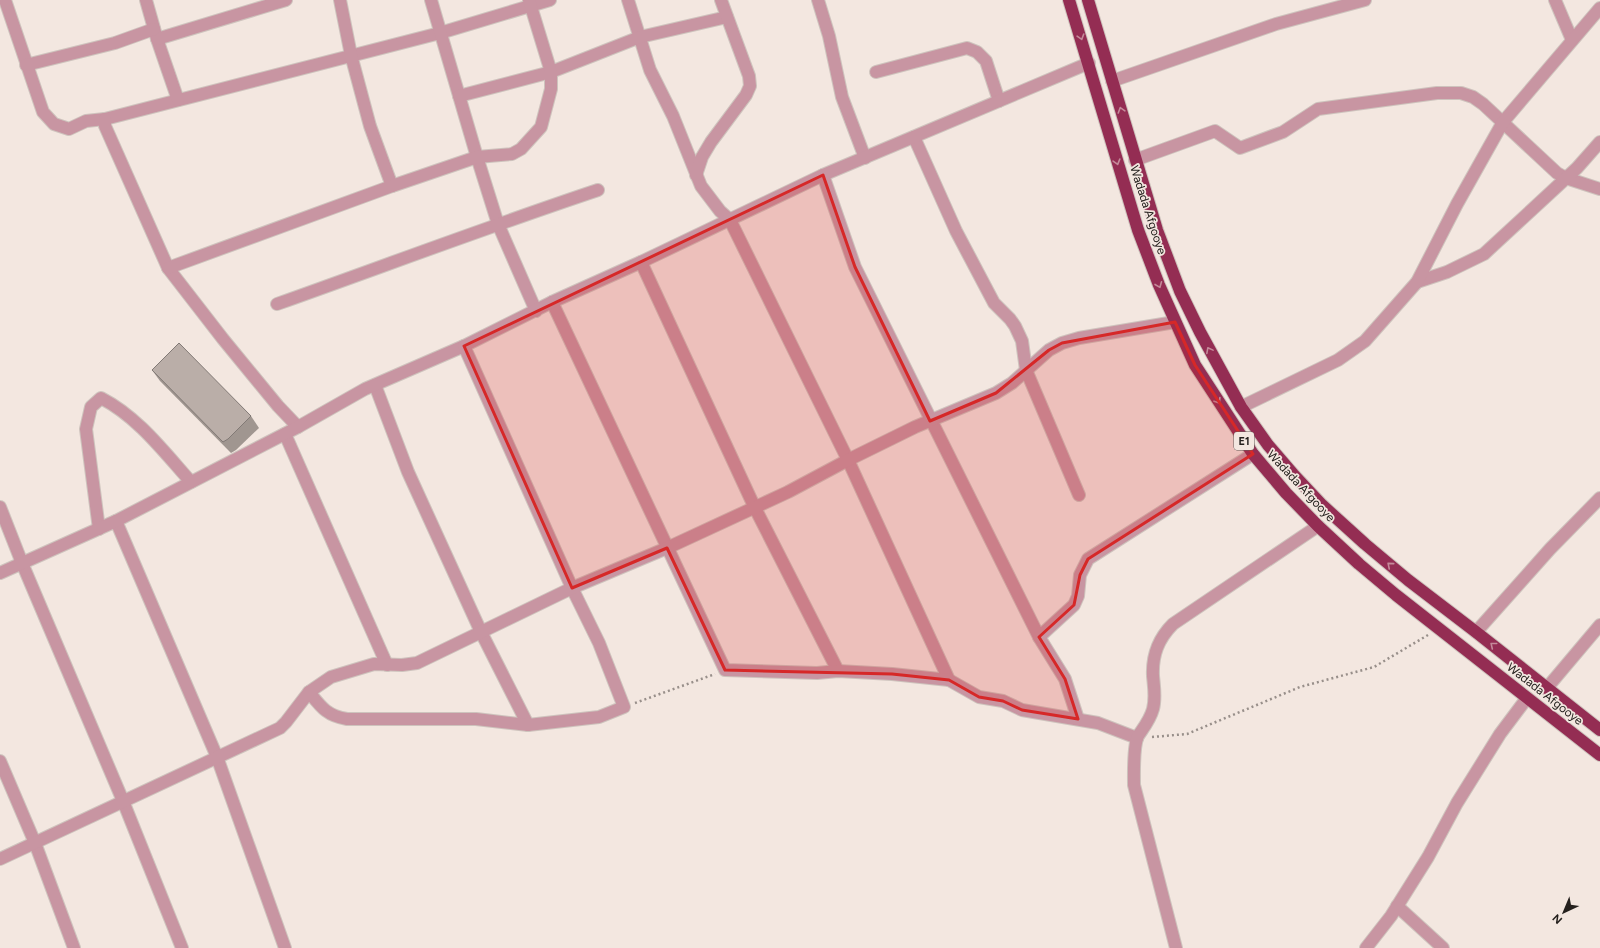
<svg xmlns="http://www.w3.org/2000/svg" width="1600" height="948" font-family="Figtree,sans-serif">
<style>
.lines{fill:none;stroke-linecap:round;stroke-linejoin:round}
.minor-casing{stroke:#cec3bd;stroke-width:14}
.highway-casing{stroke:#cec3bd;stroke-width:14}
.path{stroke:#988f8a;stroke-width:2.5;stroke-dasharray:2 3;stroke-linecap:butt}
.minor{stroke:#c895a2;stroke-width:12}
.highway{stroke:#942d53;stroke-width:12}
.wall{fill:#a09690}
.building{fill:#baaea8;stroke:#827a76}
.oneway{stroke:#c48a9a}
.marked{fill:#d62828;fill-opacity:0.2;stroke:#d62828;stroke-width:3;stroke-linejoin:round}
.labels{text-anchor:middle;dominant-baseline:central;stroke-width:3.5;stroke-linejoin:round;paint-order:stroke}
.shield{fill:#f3e7e0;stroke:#625c58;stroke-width:1}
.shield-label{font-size:11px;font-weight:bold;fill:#24201d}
.street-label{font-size:12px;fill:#24201d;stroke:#f3e7e0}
</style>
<rect width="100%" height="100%" fill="#f3e7e0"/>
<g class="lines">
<!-- minor casing -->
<g class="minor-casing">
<g id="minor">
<path d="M5 0 43 112 54 124 69 129 86 121 105 119 440 33 550 0"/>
<path d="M146 0 157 39 178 100"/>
<path d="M340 0 351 55 370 126 392 186"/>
<path d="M431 0 477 157 498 224 536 311"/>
<path d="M628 0 650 70 673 116 701 186 720 211 730 220 848 460 949 680"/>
<path d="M818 0 829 36 842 97 865 158"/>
<path d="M1555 0 1572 40"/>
<path d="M157 39 286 0"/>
<path d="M26 65 115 43 154 29"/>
<path d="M876 72 967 48 977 52 986 61 999 101"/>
<path d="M1112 81 1276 24 1365 0"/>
<path d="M459 96 551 72 640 37 727 17"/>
<path d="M105 119V126L168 268 223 339 278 406 298 427"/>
<path d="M914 137 956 231 994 303 1010 319 1015 326 1022 341 1026 370 1079 495"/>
<path d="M1135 160 1215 131 1240 148 1283 132 1318 109 1437 93H1461L1473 97 1483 104 1557 173 1566 178 1600 189"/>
<path d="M696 175 702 157 711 142 746 95 750 86 749 76 721 0"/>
<path d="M823 175 855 267 1039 637 1065 679 1078 719"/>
<path d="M641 262 754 506 838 671"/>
<path d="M168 268 392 186 477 157 512 154 521 149 541 127 551 89V72L529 0"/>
<path d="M1417 282 1447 272 1484 254 1577 168 1600 142"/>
<path d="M552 302 725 670 817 673 838 671 892 674 949 680 979 697 1003 701 1022 710 1098 723 1137 738"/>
<path d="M277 304C384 266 490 226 598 190"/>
<path d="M375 385 408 472 481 632 528 725"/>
<path d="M1241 407 1338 360 1365 341 1417 282 1457 204 1503 122 1600 8"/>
<path d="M285 434 387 665"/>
<path d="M0 507 22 563 123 801 182 948"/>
<path d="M116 521 217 757 285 948"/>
<path d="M99 529 86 429 91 407 101 398C138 417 164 452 191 482"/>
<path d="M0 573 116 521 298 427 365 389 464 346 552 302 641 262 823 175 1089 63"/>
<path d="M1476 632 1550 549 1600 498"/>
<path d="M1039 637 1074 605 1078 596 1080 575 1088 559 1253 454"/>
<path d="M1546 689 1600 625"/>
<path d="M309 692C321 707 327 716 347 719H476L528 725 599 717 624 707 599 643 572 588 464 346"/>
<path d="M0 761 35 843 74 948"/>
<path d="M0 859 280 728 286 722 309 692 331 677 374 664 402 665 417 663 572 588 667 548 788 492 848 460 915 427 996 393 1012 383 1049 350 1062 343 1079 338 1175 322"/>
<path d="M1397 906 1443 948"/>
<path d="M1176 948 1134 785C1134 773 1133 746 1138 736 1144 727 1150 720 1153 709 1156 698 1154 687 1153 676 1152 655 1158 639 1173 624L1318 526"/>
<path d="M1366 948 1391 916 1428 857 1457 803 1500 734 1527 698"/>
</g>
</g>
<!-- highway casing -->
<g class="highway-casing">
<g id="highway">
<path d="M1069 0 1138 230 1159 285 1195 365 1253 454 1286 493 1318 526 1359 564 1396 595 1600 755"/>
<path d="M1088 0 1157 230 1180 291 1200 332 1241 407 1268 445 1293 474 1322 505 1365 544 1408 580 1476 632 1600 730"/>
</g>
</g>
<!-- path -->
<g class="path">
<path d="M635 703 715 674"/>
<path d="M1152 737 1187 734 1300 687 1374 667 1428 635"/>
</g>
<!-- minor -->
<use href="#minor" class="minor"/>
<!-- highway -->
<use href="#highway" class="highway"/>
</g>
<!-- wall -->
<path class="wall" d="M152 370 251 416 259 428 236 450 231 453 160 381Z"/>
<!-- building -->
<path class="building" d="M179 343 251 416 228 439 223 442 152 370Z"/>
<!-- one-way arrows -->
<defs><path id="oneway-chevron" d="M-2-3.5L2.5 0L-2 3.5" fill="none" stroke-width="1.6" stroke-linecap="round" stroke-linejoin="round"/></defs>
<g class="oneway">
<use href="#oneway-chevron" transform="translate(1081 37) rotate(73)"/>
<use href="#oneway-chevron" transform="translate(1121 110) rotate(-107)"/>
<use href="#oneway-chevron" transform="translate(1117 162) rotate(74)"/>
<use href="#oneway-chevron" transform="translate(1159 285) rotate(68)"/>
<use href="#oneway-chevron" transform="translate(1209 350) rotate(-118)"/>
<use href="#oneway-chevron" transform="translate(1218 401) rotate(58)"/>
<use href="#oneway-chevron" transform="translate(1390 565) rotate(-140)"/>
<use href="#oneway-chevron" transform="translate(1493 645) rotate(-141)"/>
</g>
<!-- marked area -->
<path class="marked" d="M823 175 855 267 930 421 996 393 1049 350 1062 343 1175 322 1195 365 1253 454 1088 559 1080 575 1074 605 1039 637 1065 679 1078 719 1022 710 1003 701 979 697 949 680 892 674 725 670 667 548 572 588 464 346Z"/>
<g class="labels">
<!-- shield labels -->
<rect class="shield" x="1234" y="432" width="20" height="18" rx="3"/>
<g class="shield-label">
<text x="1244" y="441">E1</text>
</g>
<!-- street labels -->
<g class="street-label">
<text transform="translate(1148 210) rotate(72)">Wadada Afgooye</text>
<text transform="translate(1301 486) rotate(47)">Wadada Afgooye</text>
<text transform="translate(1545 694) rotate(38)">Wadada Afgooye</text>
</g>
</g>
<!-- north arrow -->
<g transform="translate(1564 912) rotate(224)" stroke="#f3e7e0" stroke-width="3" paint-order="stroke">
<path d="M0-3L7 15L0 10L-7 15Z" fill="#24201d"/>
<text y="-6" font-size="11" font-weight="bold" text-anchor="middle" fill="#24201d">N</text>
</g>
</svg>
